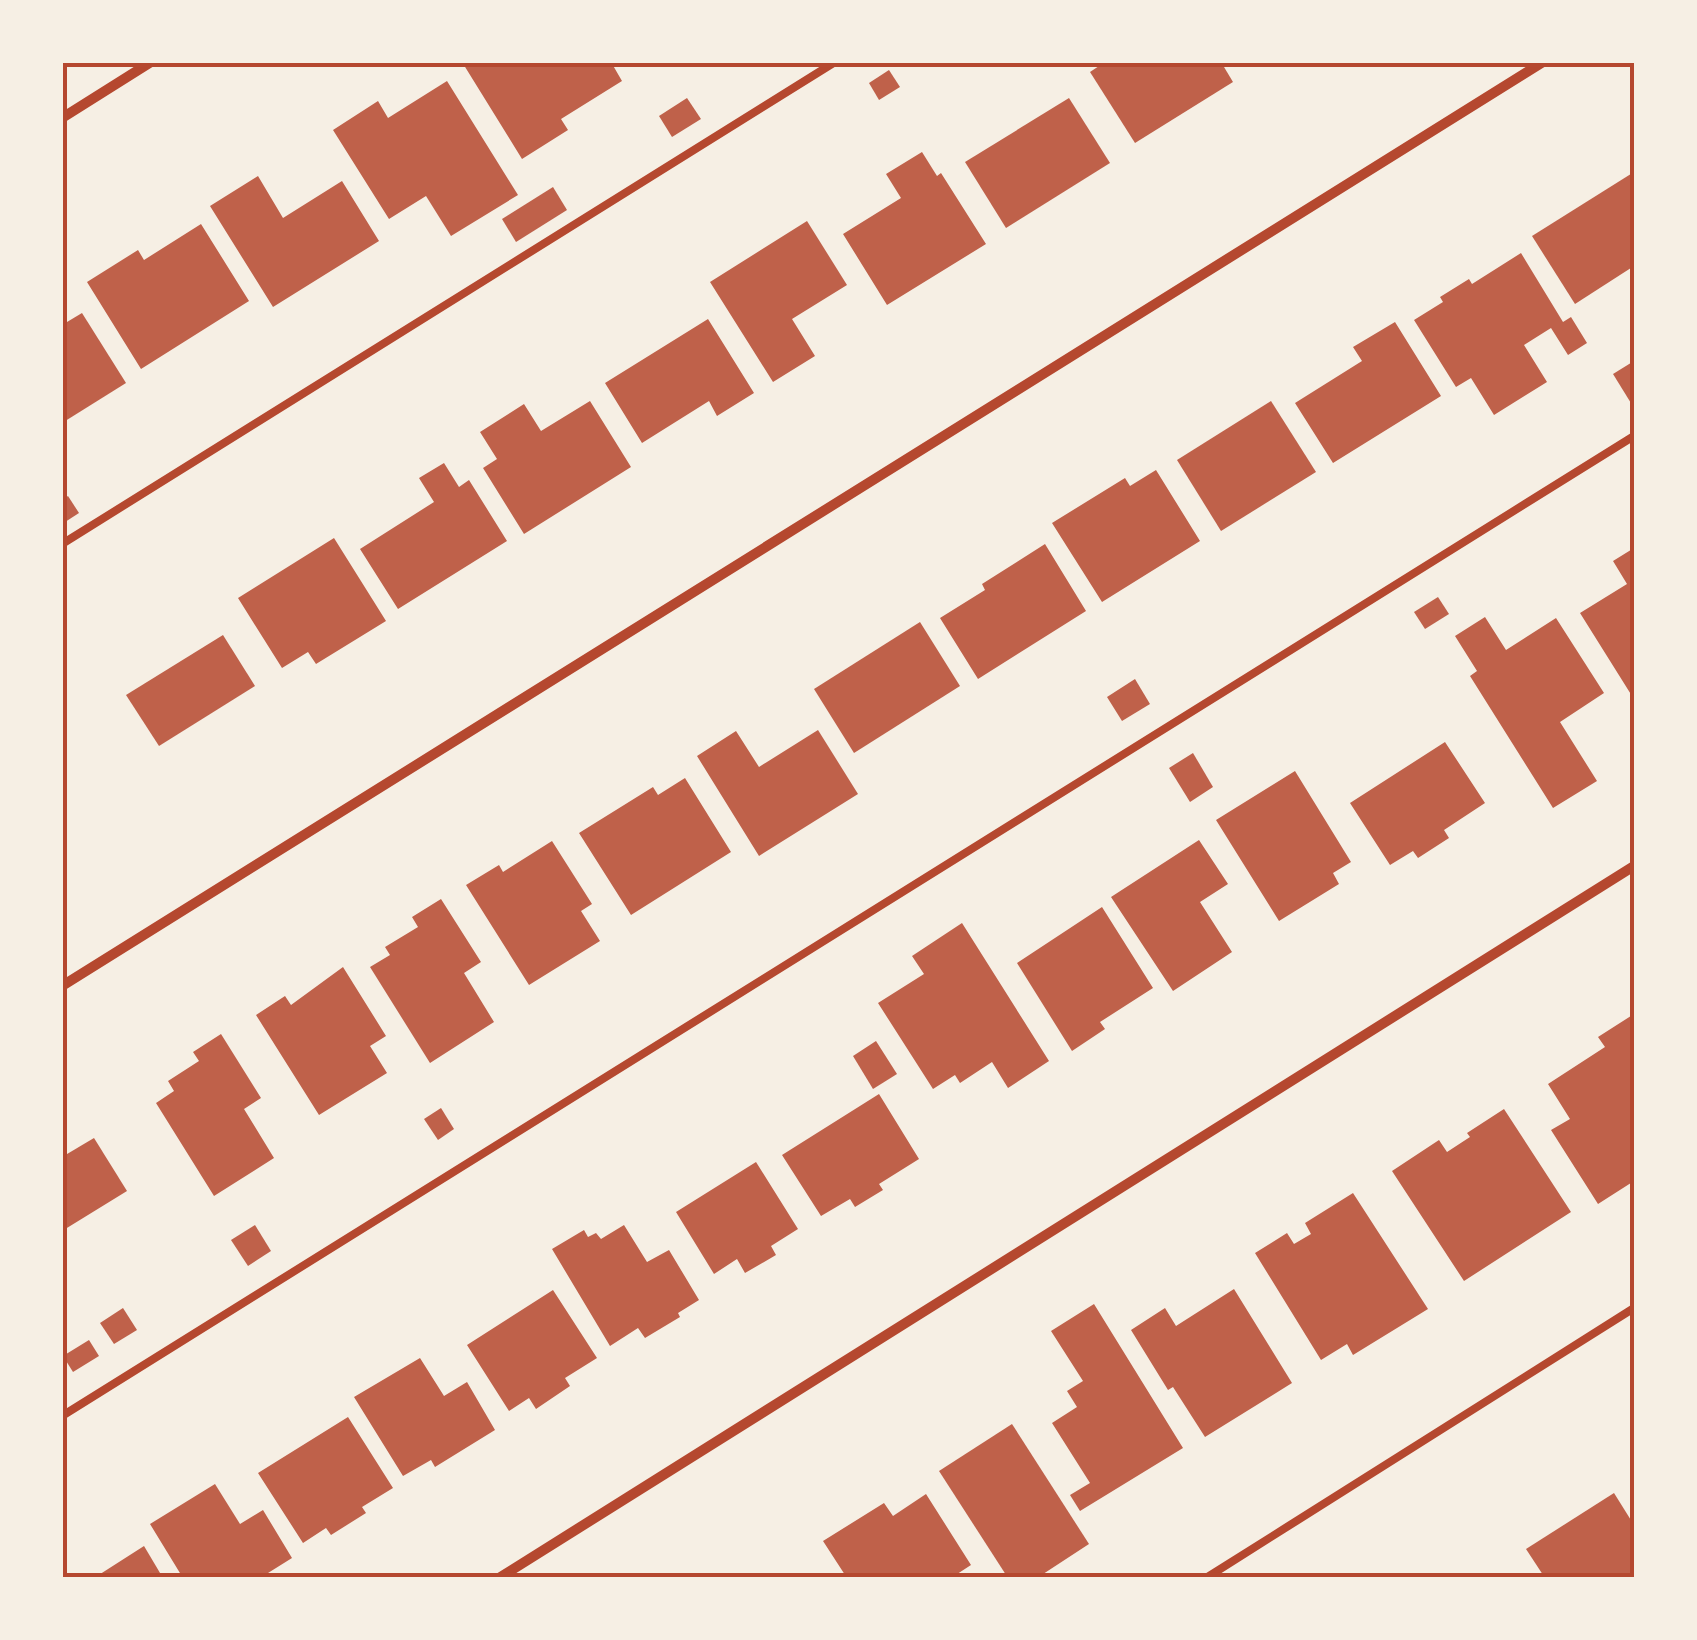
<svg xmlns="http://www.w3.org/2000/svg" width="1697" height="1640" font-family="'Source Sans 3',sans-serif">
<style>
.building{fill:#bf614a}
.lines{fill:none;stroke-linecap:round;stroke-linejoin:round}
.service{stroke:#b5482f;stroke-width:8}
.minor{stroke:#b5482f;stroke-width:10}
.neatline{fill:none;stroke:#b5482f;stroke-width:4}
</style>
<rect width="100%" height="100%" fill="#f6efe4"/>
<!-- building -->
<g class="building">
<path d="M462 62H611L622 81 561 119 568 130 522 159Z"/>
<path d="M1105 62H1221L1233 82 1135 143 1090 72Z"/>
<path d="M889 70 900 87 879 100 869 83Z"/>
<path d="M447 81 518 195 451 236 426 196 389 219 333 130 378 101 388 118Z"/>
<path d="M687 98 701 119 672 137 659 116Z"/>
<path d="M1069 98 1110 163 1006 228 965 162Z"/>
<path d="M922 152 937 176 941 173 986 244 887 305 843 234 901 198 886 174Z"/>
<path d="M1634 172V266L1575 304 1532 236Z"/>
<path d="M258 176 283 218 342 181 379 241 273 307 210 206Z"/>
<path d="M553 187 567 210 516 242 502 219Z"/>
<path d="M807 221 847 285 792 319 815 356 773 382 710 282Z"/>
<path d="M201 224 249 301 141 369 87 282 138 250 144 260Z"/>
<path d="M1521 253 1563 322 1571 317 1587 343 1568 355 1551 328 1524 345 1547 382 1494 415 1471 378 1456 387 1414 320 1443 302 1440 297 1469 279 1472 284Z"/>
<path d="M82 313 126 383 62 423V325Z"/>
<path d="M708 319 754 393 717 416 709 401 642 443 605 383Z"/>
<path d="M1395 322 1441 396 1333 463 1295 403 1362 361 1353 347Z"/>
<path d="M1634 361V408L1613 374Z"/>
<path d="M590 401 631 467 524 534 483 468 497 459 480 432 524 404 541 431Z"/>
<path d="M1271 401 1316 472 1221 531 1177 460Z"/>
<path d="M444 463 459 487 469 480 507 541 398 609 360 549 434 502 419 478Z"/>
<path d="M1156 470 1200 541 1102 602 1052 523 1125 478 1130 486Z"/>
<path d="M68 496 79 513 62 524V500Z"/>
<path d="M334 538 386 621 316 664 308 652 282 668 238 598Z"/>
<path d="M1045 544 1086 611 978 679 940 618 985 590 982 584Z"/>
<path d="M1634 548V694L1632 696 1580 613 1627 584 1613 561Z"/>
<path d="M1438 597 1449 614 1425 629 1414 612Z"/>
<path d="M1485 617 1506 650 1556 618 1604 693 1560 722 1597 781 1553 808 1470 676 1477 671 1455 636Z"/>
<path d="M920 622 960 686 854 753 814 689Z"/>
<path d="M223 635 255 686 159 746 126 695Z"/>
<path d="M1135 679 1150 704 1122 721 1107 697Z"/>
<path d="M818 730 858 794 759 856 697 756 736 731 759 767Z"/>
<path d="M1445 742 1485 803 1444 830 1449 838 1418 858 1413 851 1390 865 1350 803Z"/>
<path d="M1193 753 1213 787 1190 802 1169 768Z"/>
<path d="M1295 771 1351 862 1333 873 1339 884 1279 921 1216 820Z"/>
<path d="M685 778 731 852 631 915 579 833 653 787 658 795Z"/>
<path d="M1199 840 1228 884 1200 902 1232 952 1173 991 1111 897Z"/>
<path d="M552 841 592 904 581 911 600 941 529 985 466 885 499 865 503 872Z"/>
<path d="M441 899 481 962 464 973 494 1022 430 1063 370 967 390 955 385 947 418 927 412 917Z"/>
<path d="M1102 907 1153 988 1100 1022 1105 1029 1072 1051 1017 963Z"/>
<path d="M962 923 1049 1061 1008 1088 992 1062 960 1083 955 1075 933 1089 878 1003 924 974 912 956Z"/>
<path d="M343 967 386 1036 370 1046 387 1073 319 1115 256 1015 285 996 291 1005Z"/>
<path d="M1634 1014V1181L1598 1204 1551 1130 1570 1119 1548 1084 1605 1047 1598 1037Z"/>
<path d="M221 1034 261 1098 244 1109 274 1158 214 1196 156 1103 174 1091 168 1081 199 1061 193 1052Z"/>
<path d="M876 1041 897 1074 873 1089 853 1056Z"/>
<path d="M879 1094 919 1159 879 1184 883 1190 855 1207 850 1199 821 1216 782 1155Z"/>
<path d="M441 1108 454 1129 438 1140 424 1119Z"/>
<path d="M1504 1109 1571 1212 1464 1281 1392 1171 1439 1140 1447 1152 1470 1137 1467 1133Z"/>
<path d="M94 1138 127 1191 62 1231V1157Z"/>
<path d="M756 1162 798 1229 771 1246 776 1255 745 1273 737 1259 714 1274 676 1212Z"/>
<path d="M1353 1193 1428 1309 1353 1355 1347 1344 1321 1360 1255 1253 1287 1233 1294 1244 1311 1234 1305 1223Z"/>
<path d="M255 1225 271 1251 248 1266 231 1240Z"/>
<path d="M624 1225 647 1262 669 1250 699 1300 678 1313 680 1317 645 1338 638 1328 610 1346 552 1249 584 1230 588 1237 596 1233 601 1239Z"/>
<path d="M1234 1289 1292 1383 1205 1437 1173 1387 1168 1390 1131 1330 1165 1308 1176 1326Z"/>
<path d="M553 1290 597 1358 565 1378 570 1386 536 1409 529 1398 509 1411 467 1345Z"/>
<path d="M1094 1304 1183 1448 1080 1511 1070 1495 1090 1483 1052 1423 1077 1407 1067 1391 1083 1381 1051 1331Z"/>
<path d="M123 1308 137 1330 114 1344 100 1323Z"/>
<path d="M89 1340 99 1356 73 1372 63 1356Z"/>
<path d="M420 1358 444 1396 467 1382 495 1430 435 1467 431 1460 403 1476 354 1397Z"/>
<path d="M348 1417 393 1488 362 1507 366 1513 331 1535 326 1528 303 1543 258 1473Z"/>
<path d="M1012 1424 1089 1544 1037 1578H1008L939 1471Z"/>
<path d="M215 1484 240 1524 263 1510 292 1558 260 1578H183L150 1524Z"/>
<path d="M1614 1493 1634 1525V1578H1545L1526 1549Z"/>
<path d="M926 1494 971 1565 951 1578H847L823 1541 884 1503 893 1516Z"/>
<path d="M144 1546 163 1578H94Z"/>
</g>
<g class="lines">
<!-- service -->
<g class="service">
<path d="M62 544 835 62"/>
<path d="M62 1416 1634 436"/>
<path d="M1206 1578 1634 1308"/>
</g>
<!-- minor -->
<g class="minor">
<path d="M62 118 151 62"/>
<path d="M62 986 1543 62"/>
<path d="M499 1578 1634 866"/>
</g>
</g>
<!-- border -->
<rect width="1697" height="1640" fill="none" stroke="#f6efe4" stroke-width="130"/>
<rect x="65" y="65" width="1567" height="1510" class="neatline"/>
</svg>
